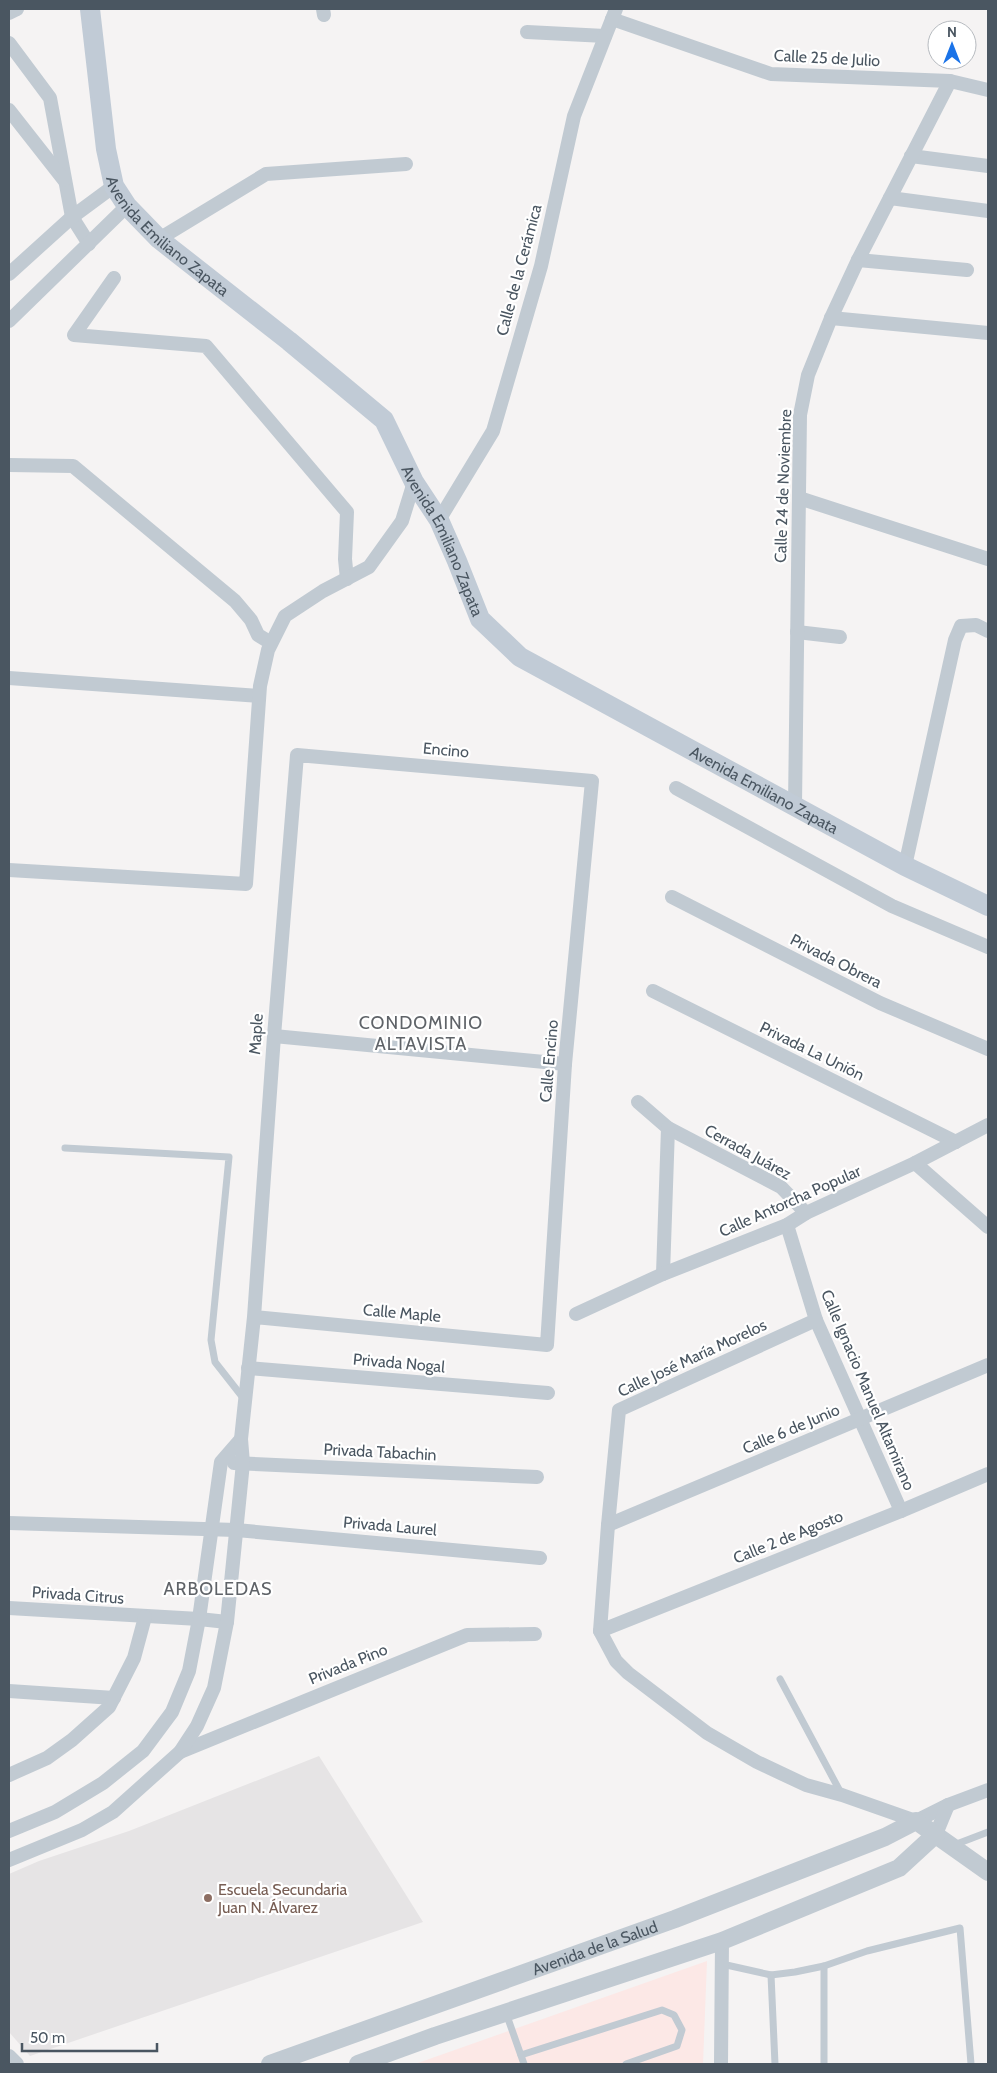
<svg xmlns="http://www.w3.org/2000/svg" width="997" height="2073" font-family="Cabin,sans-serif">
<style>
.education{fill:#e6e4e5}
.medical{fill:#fce8e6}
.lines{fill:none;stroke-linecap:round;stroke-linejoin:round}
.service{stroke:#c1cad2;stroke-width:7}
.minor{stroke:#c1cad2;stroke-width:14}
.tertiary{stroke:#c1cad2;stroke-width:18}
.secondary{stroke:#c1cbd6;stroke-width:20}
.education-dot{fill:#8d6e63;stroke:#fff;stroke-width:2}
.labels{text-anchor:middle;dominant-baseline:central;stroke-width:4.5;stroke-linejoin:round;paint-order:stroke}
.street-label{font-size:16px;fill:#4a5661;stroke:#fff}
.education-label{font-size:16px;fill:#785e54;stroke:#fff;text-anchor:start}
.neighbourhood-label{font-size:18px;letter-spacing:1px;fill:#5f6368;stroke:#fff}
</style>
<rect width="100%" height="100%" fill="#f5f3f3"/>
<!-- education -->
<path class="education" d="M319 1756 423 1922 30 2056 9 2032V1874L39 1861 129 1831Z"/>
<!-- medical -->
<path class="medical" d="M707 1961 703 2064H415Z"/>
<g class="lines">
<!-- service -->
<g class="service">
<path d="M65 1148 229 1157 211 1340 215 1362 244 1399"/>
<path d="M780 1679 842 1795"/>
<path d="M954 1845 988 1832"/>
<path d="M722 1964 771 1975 795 1972 824 1966 867 1951 960 1928 971 2064"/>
<path d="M824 1966V2064"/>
<path d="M771 1975 775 2064"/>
<path d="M506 2013 524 2064"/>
<path d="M521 2055 662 2010 674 2015 682 2030 677 2046 626 2064"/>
</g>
<!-- minor -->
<g class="minor">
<path d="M323 9 324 15"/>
<path d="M9 13 17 9"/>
<path d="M612 19 771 74 950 81 988 90"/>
<path d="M527 32 605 36"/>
<path d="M9 43 50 98 72 217 89 244"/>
<path d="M9 110 64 180"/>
<path d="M911 156 988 166"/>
<path d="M890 198 988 211"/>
<path d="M159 239 266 174 406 164"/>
<path d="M858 260 967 270"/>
<path d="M9 274 72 217 114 186"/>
<path d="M114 278 74 335 206 346 347 512 345 559 347 579"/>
<path d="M831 318 988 333"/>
<path d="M9 321 127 206"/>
<path d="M9 465 73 466 235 601 251 620 258 635 271 643"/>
<path d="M799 498 988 559"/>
<path d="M439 520 493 431 541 266 574 116 616 9"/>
<path d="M797 632 840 637"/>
<path d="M9 678 259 696"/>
<path d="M676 788 892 906 988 947"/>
<path d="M795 805 800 415 808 375 831 318 858 260 950 81"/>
<path d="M905 866 955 640 961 626 976 625 988 631"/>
<path d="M9 870 246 884 260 686 268 650 285 616 323 591 369 567 402 521 414 482"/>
<path d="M672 897 880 1003 988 1049"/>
<path d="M653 991 956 1142"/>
<path d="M274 1036 565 1064"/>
<path d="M638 1102 668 1128 781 1187 806 1213"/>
<path d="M915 1163 988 1227"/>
<path d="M787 1225 816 1320 901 1511"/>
<path d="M663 1274 668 1128"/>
<path d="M576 1314 663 1274 787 1225 806 1213 915 1163 988 1125"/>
<path d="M816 1320 619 1410 608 1525 600 1631 616 1661 628 1673 707 1733 757 1762 806 1785 842 1795 916 1821 948 1805 988 1790"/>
<path d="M248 1368 548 1393"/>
<path d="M234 1463 537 1477"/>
<path d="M9 1523 236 1530 540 1558"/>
<path d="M608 1525 988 1365"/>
<path d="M9 1608 199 1619 227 1622"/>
<path d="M600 1631 901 1511 988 1474"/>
<path d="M9 1691 114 1698"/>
<path d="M180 1752 467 1635 535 1634"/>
<path d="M9 1775 47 1758 72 1740 109 1707 134 1658 145 1617"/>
<path d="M9 1831 55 1812 103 1783 143 1751 172 1712 189 1671 199 1619 221 1462 241 1439"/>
<path d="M936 1834 948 1805"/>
<path d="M9 1860 82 1830 113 1812 180 1752 197 1726 214 1688 227 1622 243 1463 241 1439 254 1317 274 1036 297 755 592 781 565 1064 547 1345 254 1317"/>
<path d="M9 2056 17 2064"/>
<path d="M721 2064 722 1941"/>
</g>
<!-- tertiary -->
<g class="tertiary">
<path id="s1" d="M270 2064 675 1919 885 1837 916 1821 988 1872"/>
<path d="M358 2064 435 2036 722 1941 899 1868 936 1834"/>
</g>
<!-- secondary -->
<path class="secondary" id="s2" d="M90 9 106 149 114 186 127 206 159 239 289 341 384 420 414 482 439 520 457 561 480 619 520 657 905 866 988 906"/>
</g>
<!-- markers -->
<circle class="education-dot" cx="208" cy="1898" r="5"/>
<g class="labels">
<!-- street labels -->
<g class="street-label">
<text transform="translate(827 58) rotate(3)">Calle 25 de Julio</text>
<text stroke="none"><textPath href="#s2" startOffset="252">Avenida Emiliano Zapata</textPath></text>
<text transform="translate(519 270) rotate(-75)">Calle de la Cerámica</text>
<text transform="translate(783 486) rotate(-88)">Calle 24 de Noviembre</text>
<text stroke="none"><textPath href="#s2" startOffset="672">Avenida Emiliano Zapata</textPath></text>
<text transform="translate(446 750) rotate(5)">Encino</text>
<text stroke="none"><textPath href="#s2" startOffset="1092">Avenida Emiliano Zapata</textPath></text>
<text transform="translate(836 961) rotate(27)">Privada Obrera</text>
<text transform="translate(256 1034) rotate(-86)">Maple</text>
<text transform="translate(812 1051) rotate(26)">Privada La Unión</text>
<text transform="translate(549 1061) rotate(-85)">Calle Encino</text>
<text transform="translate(748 1152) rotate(29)">Cerrada Juárez</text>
<text transform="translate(790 1201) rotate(-24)">Calle Antorcha Popular</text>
<text transform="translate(402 1313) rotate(5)">Calle Maple</text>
<text transform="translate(692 1358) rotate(-25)">Calle José María Morelos</text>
<text transform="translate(399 1363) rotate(5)">Privada Nogal</text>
<text transform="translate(868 1390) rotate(67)">Calle Ignacio Manuel Altamirano</text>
<text transform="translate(791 1429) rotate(-23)">Calle 6 de Junio</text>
<text transform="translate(380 1452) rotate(3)">Privada Tabachin</text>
<text transform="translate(390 1526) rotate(5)">Privada Laurel</text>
<text transform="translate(788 1537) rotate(-22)">Calle 2 de Agosto</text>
<text transform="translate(78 1595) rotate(4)">Privada Citrus</text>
<text transform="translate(348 1664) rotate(-22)">Privada Pino</text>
<text stroke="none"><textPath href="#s1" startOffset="345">Avenida de la Salud</textPath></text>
</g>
<!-- education labels -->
<g class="education-label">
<text x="218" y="1889">Escuela Secundaria<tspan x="218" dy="18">Juan N. Álvarez</tspan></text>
</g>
<!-- neighbourhood labels -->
<g class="neighbourhood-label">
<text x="421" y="1023">CONDOMINIO<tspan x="421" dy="21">ALTAVISTA</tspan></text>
<text x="218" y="1589">ARBOLEDAS</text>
</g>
</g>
<!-- border -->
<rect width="997" height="2073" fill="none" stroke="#4a5661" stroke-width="20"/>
<!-- north arrow -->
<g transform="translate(952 45)"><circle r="24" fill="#ffffff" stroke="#b7bbc0"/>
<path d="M0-4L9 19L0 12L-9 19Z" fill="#1a73e8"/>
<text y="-8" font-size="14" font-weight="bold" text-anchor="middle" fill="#4a5661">N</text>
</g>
<!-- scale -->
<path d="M22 2043v8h135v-8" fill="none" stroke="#4a5661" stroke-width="2.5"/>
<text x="30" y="2043" font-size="15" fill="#4a5661" stroke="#ffffff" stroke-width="4" paint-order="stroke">50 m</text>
</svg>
